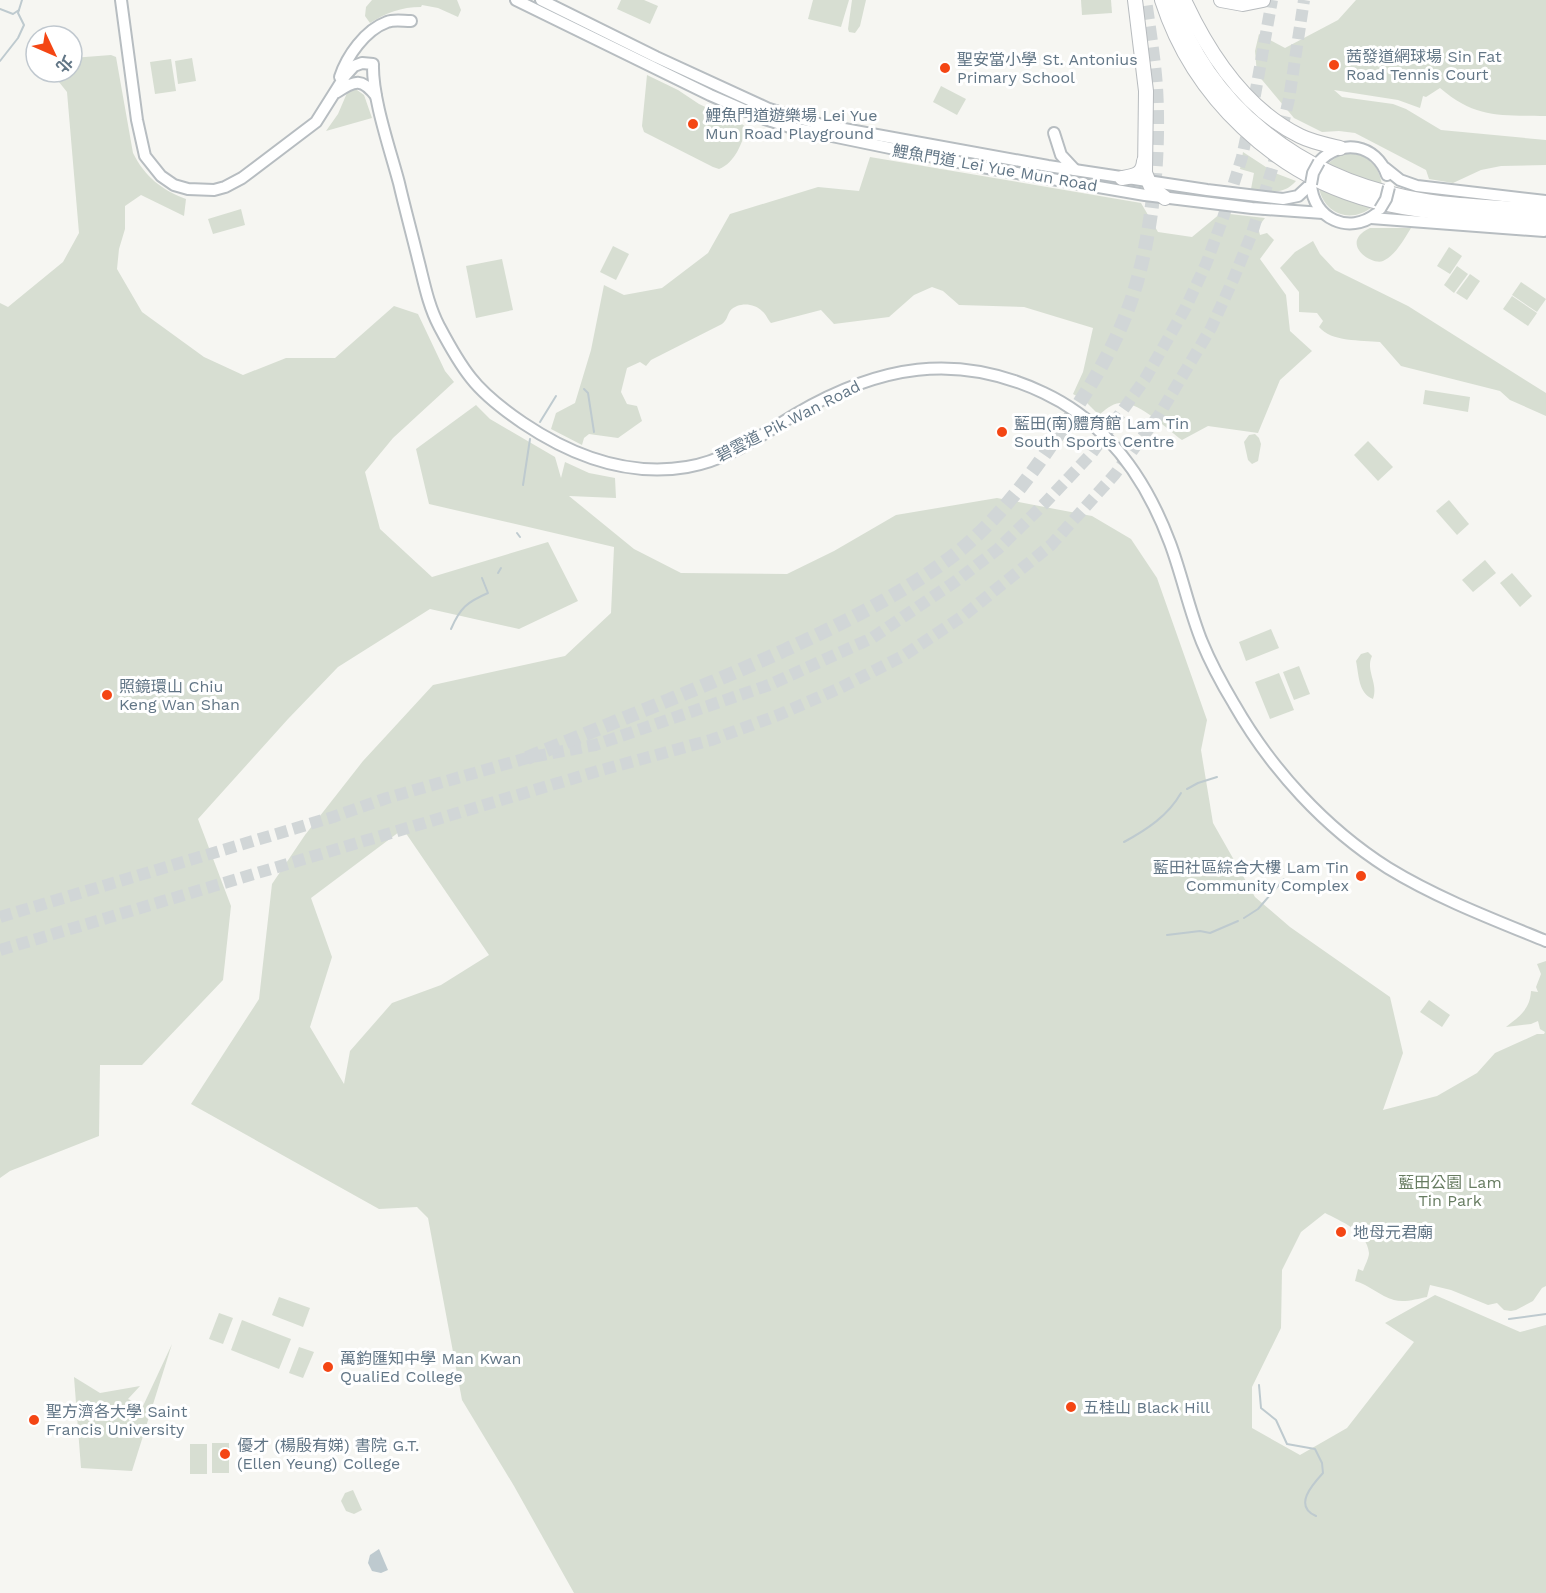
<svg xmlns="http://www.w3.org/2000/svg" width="1546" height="1593" font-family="'Work Sans','Noto Sans TC',sans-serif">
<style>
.green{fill:#d7ded2;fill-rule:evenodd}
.water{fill:#becacf}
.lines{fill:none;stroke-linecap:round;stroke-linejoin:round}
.stream{stroke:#becacf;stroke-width:2}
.trunk-tunnel{stroke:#d1d6d7;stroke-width:12;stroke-dasharray:12 6;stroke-linecap:butt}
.motorway-tunnel{stroke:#d1d6d7;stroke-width:14;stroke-dasharray:14 7;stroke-linecap:butt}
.secondary-casing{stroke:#b7bdc1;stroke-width:14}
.motorway-casing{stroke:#b7bbbe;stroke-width:16}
.secondary{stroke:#fff;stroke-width:10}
.motorway{stroke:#fff;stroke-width:14}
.secondary-bridge-casing{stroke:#b7bdc1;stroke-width:14;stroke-linecap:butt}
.secondary-bridge{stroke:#fff;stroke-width:10}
.poi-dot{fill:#f44614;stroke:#fff;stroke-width:2}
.labels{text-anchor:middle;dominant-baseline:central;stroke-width:6;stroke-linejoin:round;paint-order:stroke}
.poi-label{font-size:16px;fill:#627686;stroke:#fff;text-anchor:start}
.street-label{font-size:16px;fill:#627686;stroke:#fff}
.park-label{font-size:16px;fill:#677c61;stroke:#fff}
</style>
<rect width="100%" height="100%" fill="#f6f6f2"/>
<!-- green -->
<g class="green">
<path d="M372 0H457L461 10 458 17 438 8 422 5 421 7C401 7 386 13 370 23L365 16 366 7Z"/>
<path d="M621 0H644L658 6 650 24 617 9Z"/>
<path d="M813 0H849L841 27 808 19Z"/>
<path d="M852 0H866L860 26 855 33 849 32 848 29Z"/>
<path d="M1081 0H1111L1112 13 1082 15Z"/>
<path d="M1356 0H1546V116C1501 115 1476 119 1440 88L1426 97 1423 96 1420 108 1398 100 1334 90 1342 97 1393 104 1406 109 1441 130 1546 140V165L1501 166 1481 170 1453 183 1429 179 1426 170 1355 133 1339 131 1322 132 1294 118 1257 74 1255 51 1259 34 1285 48 1338 20Z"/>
<path d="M111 55 116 57 133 153C145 177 162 190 186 199L184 216 141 195 125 206V229L119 249 117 269 142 312 204 357 243 375 286 358H335L394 306 418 314 445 371 454 382 393 438 365 472 380 529 432 577 548 542 578 601 519 629 430 609 338 667 288 719 198 819 231 906 223 980 142 1065H100L99 1136 10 1171 0 1178V303L8 307 63 262 79 233 67 92 51 72H72V58Z"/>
<path d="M192 58 196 81 178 84 175 61Z"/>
<path d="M171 59 176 91 155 94 150 62Z"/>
<path d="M647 75 678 90 699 104 716 112 727 114 746 127C743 142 735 163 719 169L713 167 644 132 642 126Z"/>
<path d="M941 86 966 99 957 115 933 102Z"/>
<path d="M352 90H357L364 95 372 118 326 131 338 114 347 93Z"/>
<path d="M1243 152 1275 173 1296 181C1283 196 1269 191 1251 189L1254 173 1240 169Z"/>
<path d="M1348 153C1368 154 1379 166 1382 185L1362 180 1326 165 1338 156Z"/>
<path d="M870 157 1141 203 1158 232 1192 237 1221 213 1265 218 1258 227 1260 235 1267 233 1274 240 1260 259 1286 295 1290 331 1312 351 1280 380 1258 433 1208 426 1182 440C1167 429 1139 401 1120 403 1111 404 1105 410 1099 415L1084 400 1073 394 1083 372 1093 328 1024 307 959 305 943 291 932 287 914 295 889 317 834 324 821 310 771 323C768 320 766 314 762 311 754 303 738 302 730 311 727 316 727 320 722 324L651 360 646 366 640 362 627 368 621 392 627 404 637 406 642 421 618 438 589 434 584 438 582 445 551 429 556 413 575 403 591 350 604 285 624 295 662 288 708 253 730 214 818 187 859 191Z"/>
<path d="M1319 188 1372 207C1351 224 1324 214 1319 188Z"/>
<path d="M241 209 245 225 213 234 208 219Z"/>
<path d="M1370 228H1411C1404 239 1396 255 1383 261 1372 266 1338 243 1370 228Z"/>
<path d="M1313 241 1320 254 1335 270 1408 306 1546 393V416L1510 400 1500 391 1401 366 1380 342C1361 340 1331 342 1319 327L1323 321 1317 313 1299 312V292L1280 268 1295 252Z"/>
<path d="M613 246 629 254 616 280 600 272Z"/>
<path d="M1449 247 1462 256 1450 274 1437 266Z"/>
<path d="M502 259 513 310 476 318 466 266Z"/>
<path d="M1457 266 1468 274 1454 293 1444 285Z"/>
<path d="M1470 274 1480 281 1467 300 1456 293Z"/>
<path d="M1521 282 1546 299 1537 312 1512 295Z"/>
<path d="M1512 296 1537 313 1528 326 1503 309Z"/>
<path d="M1425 390 1470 397 1468 412 1423 404Z"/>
<path d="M476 405 490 419 555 457 561 478 565 462 589 473 615 478 616 498 569 496 634 549 681 573 787 574 834 551 896 515 997 498 1092 516 1131 539 1157 578 1207 720 1201 750 1213 823 1255 897 1290 927 1390 997 1403 1053 1383 1110 1437 1096 1477 1073 1495 1053 1537 1034H1544L1545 1032 1540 1029 1538 1021 1531 1024 1506 1027C1520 1016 1530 1009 1531 991L1538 992 1536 987 1541 974 1537 964 1546 961V1286L1542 1288 1533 1301 1516 1310 1511 1311 1504 1310 1497 1303 1488 1305 1451 1290 1430 1285 1427 1297C1417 1299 1404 1303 1394 1300 1380 1296 1369 1285 1355 1281L1358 1269 1363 1271C1365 1265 1369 1258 1369 1253 1367 1231 1340 1221 1325 1213L1301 1232 1282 1270 1281 1328 1252 1387V1428L1300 1455 1347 1428 1414 1342 1385 1323 1435 1295 1520 1332 1546 1325V1593H574L514 1486 462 1400 428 1218 417 1207 379 1209 191 1104 259 999 272 884 305 835 363 761 433 685 565 656 611 613 614 547 429 504 416 449ZM403 829 489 955 441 985 392 1003 350 1051 344 1084 310 1027 332 957 311 898Z"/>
<path d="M1255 434 1259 438 1261 444 1258 461 1252 464 1248 460 1244 442 1249 435Z"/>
<path d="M1368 441 1393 467 1378 481 1354 455Z"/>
<path d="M1449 500 1469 524 1457 535 1436 511Z"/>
<path d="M1485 560 1496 573 1473 592 1462 580Z"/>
<path d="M1512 573 1532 596 1520 607 1500 583Z"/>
<path d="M1271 629 1279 648 1246 661 1239 642Z"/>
<path d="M1368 652 1372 656C1365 670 1379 684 1373 699 1358 693 1359 675 1356 661L1361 654Z"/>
<path d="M1299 666 1310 694 1294 700 1283 672Z"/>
<path d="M1279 673 1294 710 1270 719 1255 682Z"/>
<path d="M1429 1000 1450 1015 1442 1027 1420 1012Z"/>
<path d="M279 1297 310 1308 303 1327 272 1315Z"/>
<path d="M219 1313 233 1318 223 1344 209 1339Z"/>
<path d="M242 1320 291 1339 279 1369 231 1350Z"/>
<path d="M172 1344 132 1471 81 1468 74 1377 100 1393 140 1386 128 1399 143 1406Z"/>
<path d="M299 1347 314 1352 303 1378 289 1373Z"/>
<rect x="212" y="1443" width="17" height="30"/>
<rect x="190" y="1444" width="17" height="30"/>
<path d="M353 1490 362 1510 354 1514 346 1511 341 1501 345 1493Z"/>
</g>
<!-- water -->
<path class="water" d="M379 1549 388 1570 381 1573 372 1571 368 1563 370 1555Z"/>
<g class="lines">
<!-- stream -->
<g class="stream">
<path d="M0 9 13 14 19 10"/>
<path d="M0 61 18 38 24 25 18 13 22 0"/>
<path d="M584 389 588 393 594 432"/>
<path d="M540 422 556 396"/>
<path d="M523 485 530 439"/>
<path d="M517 533 520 537"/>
<path d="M498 573 501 568"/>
<path d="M451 629C460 608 467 602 488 593L482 578"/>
<path d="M1187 789 1198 783 1217 777"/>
<path d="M1124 842C1146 830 1168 816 1181 793"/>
<path d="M1244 918 1258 909 1284 879"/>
<path d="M1167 935 1200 931 1210 933 1238 921"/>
<path d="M1509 1319 1546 1314"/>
<path d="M1259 1385 1261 1408 1276 1420 1287 1444 1315 1449 1322 1463 1323 1473C1312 1485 1293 1506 1316 1516"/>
</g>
<!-- trunk-tunnel -->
<g class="trunk-tunnel">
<path d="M0 917 333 817 387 798 527 758 595 745 769 685 872 638 956 581 998 549 1044 504 1092 453 1145 379 1186 307 1206 264 1223 218 1242 157 1255 95 1272 0"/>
<path d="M0 950 598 771 711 740 776 716 840 688 903 656 963 616 1051 545 1115 474 1159 415 1211 328 1233 280 1252 233 1273 166 1289 99 1304 0"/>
</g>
<!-- motorway-tunnel -->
<path class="motorway-tunnel" d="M527 758C613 722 700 689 785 650 839 625 894 598 943 563 989 531 1025 484 1056 438 1086 394 1115 349 1132 298 1153 234 1160 154 1156 87 1154 58 1149 29 1145 0"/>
<!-- secondary casing -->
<g class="secondary-casing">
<g id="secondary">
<path d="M121 0 137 120 145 156 161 176 174 185 188 189 214 190 225 187 242 178 316 122 345 76 354 66 362 63 373 64C372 98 390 149 399 183 405 209 412 234 418 259 424 282 428 305 439 326 448 343 458 362 471 378 485 396 504 410 523 423 572 456 627 477 687 467 729 460 761 435 796 414 878 366 956 351 1044 393 1108 423 1146 479 1170 543 1182 575 1189 610 1202 642 1211 664 1222 684 1234 704 1271 769 1325 828 1388 868 1437 898 1492 919 1546 941"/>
<path d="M516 0 710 95 765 119 793 128 982 167 1145 195 1252 208 1323 213"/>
<path d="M541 0 656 57 769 109 822 125 1048 166 1207 190 1283 199 1298 196 1311 184"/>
<path d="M340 77C347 56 365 30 387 22 394 19 403 21 411 21"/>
<path d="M337 92C355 80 362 78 376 96"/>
<path d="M1054 133 1061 155 1075 170"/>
<path d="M1319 162C1341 138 1376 144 1387 175"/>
<path d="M1385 168 1400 180 1417 186 1546 201"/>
<path d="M1311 184C1313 219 1349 235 1376 214"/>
<path d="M1371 218 1544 231"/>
</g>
</g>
<!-- motorway casing -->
<g class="motorway-casing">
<g id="motorway">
<path d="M1135 0 1146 91 1145 173 1151 187 1165 198"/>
<path d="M1162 0C1193 97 1276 176 1374 201 1430 215 1489 216 1546 221"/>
<path d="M1173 0C1207 106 1299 175 1405 197 1451 207 1500 207 1546 211"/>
<path d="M1184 0C1209 54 1245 109 1300 136 1312 142 1327 145 1340 148"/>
<path d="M1221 0 1243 4 1263 0"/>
<path d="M1122 178C1134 176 1143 175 1144 161"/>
</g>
</g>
<!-- secondary -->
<use href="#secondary" class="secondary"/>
<!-- motorway -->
<use href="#motorway" class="motorway"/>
<!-- secondary-bridge casing -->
<g class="secondary-bridge-casing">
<g id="secondary-bridge">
<path d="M1311 184 1313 173 1319 162"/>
<path d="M1380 209 1386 199 1389 187"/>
</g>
</g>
<!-- secondary-bridge -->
<use href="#secondary-bridge" class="secondary-bridge"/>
</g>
<!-- markers -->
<g class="poi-dot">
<circle cx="1334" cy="65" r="6"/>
<circle cx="945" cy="68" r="6"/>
<circle cx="693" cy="124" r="6"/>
<circle cx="1002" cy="432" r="6"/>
<circle cx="107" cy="695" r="6"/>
<circle cx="1361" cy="876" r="6"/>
<circle cx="1341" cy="1232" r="6"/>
<circle cx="328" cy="1367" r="6"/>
<circle cx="1071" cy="1407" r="6"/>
<circle cx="34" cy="1420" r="6"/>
<circle cx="225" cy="1454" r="6"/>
</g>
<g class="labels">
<!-- poi labels -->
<g class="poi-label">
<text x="1346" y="56">茜發道網球場 Sin Fat<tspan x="1346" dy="18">Road Tennis Court</tspan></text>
<text x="957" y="59">聖安當小學 St. Antonius<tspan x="957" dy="18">Primary School</tspan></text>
<text x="705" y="115">鯉魚門道遊樂場 Lei Yue<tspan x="705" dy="18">Mun Road Playground</tspan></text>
<text x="1014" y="423">藍田(南)體育館 Lam Tin<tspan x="1014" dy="18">South Sports Centre</tspan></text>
<text x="119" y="686">照鏡環山 Chiu<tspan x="119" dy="18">Keng Wan Shan</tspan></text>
<text x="1349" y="867" text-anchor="end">藍田社區綜合大樓 Lam Tin<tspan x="1349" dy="18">Community Complex</tspan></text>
<text x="1353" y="1232">地母元君廟</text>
<text x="340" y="1358">萬鈞匯知中學 Man Kwan<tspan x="340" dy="18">QualiEd College</tspan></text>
<text x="1083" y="1407">五桂山 Black Hill</text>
<text x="46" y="1411">聖方濟各大學 Saint<tspan x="46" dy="18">Francis University</tspan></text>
<text x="237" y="1445">優才 (楊殷有娣) 書院 G.T.<tspan x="237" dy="18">(Ellen Yeung) College</tspan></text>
</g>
<!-- street labels -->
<g class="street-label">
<text transform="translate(995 168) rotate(10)">鯉魚門道 Lei Yue Mun Road</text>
<text transform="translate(788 421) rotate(-27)">碧雲道 Pik Wan Road</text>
</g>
<!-- park labels -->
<g class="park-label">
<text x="1450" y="1182">藍田公園 Lam<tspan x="1450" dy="18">Tin Park</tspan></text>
</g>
</g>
<!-- north arrow -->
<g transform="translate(54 54) rotate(134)"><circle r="28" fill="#ffffff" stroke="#c0c8cf" stroke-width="1.5"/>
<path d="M0-4.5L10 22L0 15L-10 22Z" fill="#f44614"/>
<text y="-9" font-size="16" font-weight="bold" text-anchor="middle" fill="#627686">北</text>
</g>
</svg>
